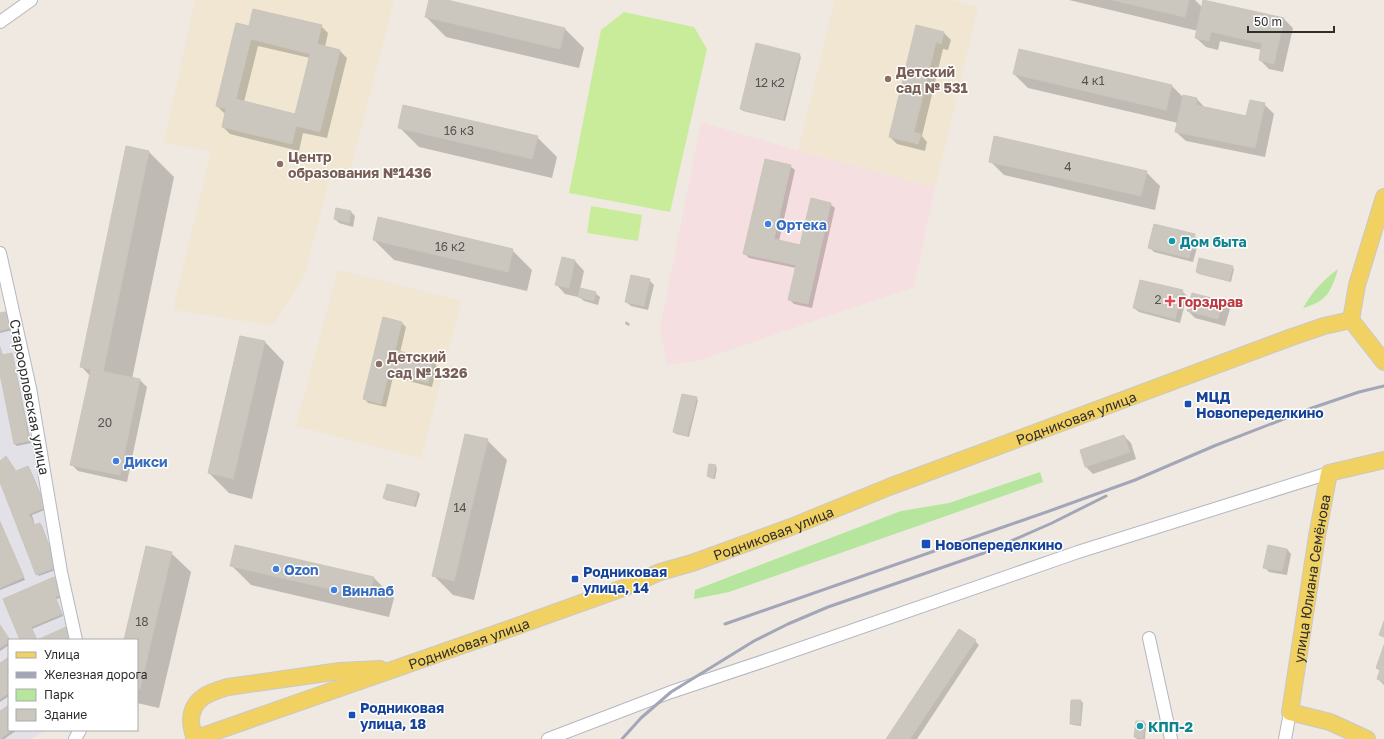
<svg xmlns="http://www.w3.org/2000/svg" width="1384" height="739" font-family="'Golos Text',sans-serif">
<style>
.industrial{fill:#e3e1e8}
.education{fill:#f0e6d1}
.medical{fill:#f5dfe0}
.green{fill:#b6e59e}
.pitch{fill:#c9ec9a}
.shadow{fill:#0003;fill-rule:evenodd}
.building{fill:#cbc7bf;stroke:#cbc5ba;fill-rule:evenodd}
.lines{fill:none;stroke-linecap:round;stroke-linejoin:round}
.minor-casing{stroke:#b4b7c1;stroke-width:14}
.major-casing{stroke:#c9c9c9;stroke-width:18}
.minor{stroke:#fff;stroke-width:12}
.major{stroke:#f2d163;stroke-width:16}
.rail{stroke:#a3a6b8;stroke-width:3}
.education-dot{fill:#8d6e63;stroke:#fff;stroke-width:1.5}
.shop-dot{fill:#3f7fe0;stroke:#fff;stroke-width:1.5}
.culture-dot{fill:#0f9aa8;stroke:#fff;stroke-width:1.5}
.health-dot{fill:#e0444e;stroke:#fff;stroke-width:1.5}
.transit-dot{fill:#1a4fb4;stroke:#fff;stroke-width:1.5}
.labels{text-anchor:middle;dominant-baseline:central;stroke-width:3;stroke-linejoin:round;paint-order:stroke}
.number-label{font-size:12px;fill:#555452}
.education-label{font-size:14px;font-weight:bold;fill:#785e54;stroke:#fff;text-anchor:start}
.shop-label{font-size:14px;font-weight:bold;fill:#366cbe;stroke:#fff;text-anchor:start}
.culture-label{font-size:14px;font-weight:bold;fill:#0d838f;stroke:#fff;text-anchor:start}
.health-label{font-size:14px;font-weight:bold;fill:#be3a42;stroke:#fff;text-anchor:start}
.transit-label{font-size:14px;font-weight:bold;fill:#164399;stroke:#fff;text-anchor:start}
.street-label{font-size:14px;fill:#2e2e2e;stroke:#fff}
</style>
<rect width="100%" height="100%" fill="#efe9e1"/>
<!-- industrial -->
<path class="industrial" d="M9 309 75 640H9V730H45L31 739H0V312Z"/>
<!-- education -->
<g class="education">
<path d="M195 0H394L348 179 330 177 304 276 273 325 173 310 211 151 164 143Z"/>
<path d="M835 0H951L978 7 935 187 798 151Z"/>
<path d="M338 270 461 301 421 458 296 426Z"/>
</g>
<!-- medical -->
<path class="medical" d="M701 122 798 151 935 187 914 287 697 361 667 365 660 329Z"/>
<!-- green -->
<g class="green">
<path d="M1338 269C1331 292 1327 301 1303 308 1312 292 1323 280 1338 269Z"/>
<path d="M1040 472 1043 482 729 592 694 599 695 590 901 511 949 503Z"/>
</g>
<!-- pitch -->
<g class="pitch">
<path d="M624 12 694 27 707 49 670 212 569 193 601 30Z"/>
<path d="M591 206 642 215 638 241 587 233Z"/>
</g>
<!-- shadow -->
<g class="shadow">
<path d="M430 0H443L564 28 584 48 579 68 446 37 426 17Z"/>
<path d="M1069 0H1195L1203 8 1284 19 1293 28 1283 72 1269 69 1260 60 1262 50 1220 41 1218 50 1206 47 1196 38 1198 31Z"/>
<path d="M321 26 328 33 325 47 340 51 347 58 327 138 303 133 299 151 230 134 223 127 226 114 224 113 217 106 249 27ZM258 46 310 58 296 115 244 102Z"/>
<path d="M917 27 944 33 951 40 948 50 943 49 922 136 927 142 925 151 897 144 890 137Z"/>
<path d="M799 55 801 57 785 121 743 111 741 109Z"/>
<path d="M1014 74 1172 86 1182 96 1197 99 1206 109 1247 117 1264 104 1274 114 1265 157 1186 141 1176 132 1178 123 1028 88Z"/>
<path d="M399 127 537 137 557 157 552 178 419 147Z"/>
<path d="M149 152 174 177 132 379 140 380 147 387 127 482 78 471 71 464 90 376 81 366Z"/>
<path d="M990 161 1146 172 1160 186 1155 210 1004 175Z"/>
<path d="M790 166 795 170 779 241 801 246 830 204 835 208 812 308 794 304 789 299 796 268 749 258 744 253Z"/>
<path d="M337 209 351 212 355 216 353 227 339 223 335 219Z"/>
<path d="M1194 235 1199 240 1193 262 1154 252 1149 247Z"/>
<path d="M374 240 512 250 532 270 527 291 394 260Z"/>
<path d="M562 258 575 261 584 271 580 289 595 293 600 297 598 305 584 301 578 296V297L565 294 556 284Z"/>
<path d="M1232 267 1234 269 1231 282 1199 274 1197 272Z"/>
<path d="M649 280 654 285 648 310 631 306 626 302Z"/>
<path d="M1182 291 1187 296 1180 323 1139 312 1134 308Z"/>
<path d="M1223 302 1230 309 1225 326 1195 318 1188 311Z"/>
<path d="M6 313 8 315 12 330 0 333V314Z"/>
<path d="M626 321 630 324 629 326 625 324Z"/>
<path d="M402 323 406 327 400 353 433 361 437 366 432 387 393 377 386 407 368 403 364 398Z"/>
<path d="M265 342 284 362 252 499 229 493 209 473Z"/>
<path d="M0 346 3 356 11 354 13 356 31 443 17 446 15 444 2 376H0Z"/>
<path d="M696 398 698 400 689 437 676 434 674 432Z"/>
<path d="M1124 436 1131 443 1136 459 1093 474 1086 467 1081 451Z"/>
<path d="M487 440 507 460 474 600 453 595 433 575Z"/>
<path d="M6 458 16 472 28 467 30 469 47 509 32 515 35 526 40 524 42 526 58 569 39 576 37 574 1 483 0 484V462Z"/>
<path d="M715 466 717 468 715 479 710 478 708 476Z"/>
<path d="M418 492 420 494 416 507 386 500 384 498Z"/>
<path d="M0 521 25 580 0 590Z"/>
<path d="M236 546 374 578 394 598 389 617 251 585 231 565Z"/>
<path d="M1287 549 1291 554 1287 575 1269 572 1264 567Z"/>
<path d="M171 553 191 572 159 708 137 703V640H125Z"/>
<path d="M54 578 63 597 56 599 63 616 32 629 37 640H21Z"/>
<path d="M0 626 9 640V645L0 651Z"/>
<path d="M975 641 979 645 917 739H887Z"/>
<path d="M1384 648V685L1378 679 1381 672 1377 668Z"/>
<path d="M9 659V696L0 702V665Z"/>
<path d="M1081 701 1083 703 1081 726 1073 725 1071 723Z"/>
<path d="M9 706V730H17L4 739H0V712Z"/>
<path d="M1136 722H1144L1146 724 1145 739H1137L1135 737Z"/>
</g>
<!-- building -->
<g class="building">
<path d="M429 0H447L565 28 560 49 425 17Z"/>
<path d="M1112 0H1189L1185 17Z"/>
<path d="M1203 0 1284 18 1274 64 1259 60 1262 43 1211 32 1209 41 1195 38Z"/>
<path d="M253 9 322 25 317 44 340 50 320 132 296 126 292 144 222 127 226 109 216 106 236 23 249 26ZM251 39 310 54 295 114 236 99Z"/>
<path d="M916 25 944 32 941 44 936 42 914 132 921 134 918 144 889 137Z"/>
<path d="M756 43 800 54 783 120 740 109Z"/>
<path d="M1019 49 1172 85 1166 110 1013 74Z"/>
<path d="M1183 95 1197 98 1196 105 1246 116 1250 100 1265 103 1255 148 1175 132Z"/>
<path d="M403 105 538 136 532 159 398 128Z"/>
<path d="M994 136 1147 171 1141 196 989 162Z"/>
<path d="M126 146 149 151 103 372 80 367Z"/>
<path d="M765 159 791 165 774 239 800 245 811 198 831 203 808 304 788 300 796 265 743 254Z"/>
<path d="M336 208 351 211 349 223 334 219Z"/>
<path d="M378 217 513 249 508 272 373 240Z"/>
<path d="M1154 224 1195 234 1189 258 1148 248Z"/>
<path d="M562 257 575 260 569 288 555 285Z"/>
<path d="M1199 258 1233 266 1229 281 1196 272Z"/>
<path d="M631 275 650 279 644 306 625 302Z"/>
<path d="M1140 280 1183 290 1175 319 1133 308Z"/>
<path d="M580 288 596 292 594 301 578 297Z"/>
<path d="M1192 293 1223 301 1218 319 1187 311Z"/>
<path d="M6 312 10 328 0 331V313Z"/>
<path d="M383 317 402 322 395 350 433 360 428 383 389 373 381 404 363 399Z"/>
<path d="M240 336 265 341 233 479 208 473Z"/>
<path d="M0 348 2 355 12 353 29 441 14 444 0 374Z"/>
<path d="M91 369 140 379 120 475 70 465Z"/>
<path d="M682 394 697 397 687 436 673 432Z"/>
<path d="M465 434 488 439 454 581 432 576Z"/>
<path d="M1124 435 1130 452 1085 467 1080 450Z"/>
<path d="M6 456 16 471 28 466 46 507 29 514 34 525 40 523 57 567 36 575 0 482V461Z"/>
<path d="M709 464 716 465 713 478 707 476Z"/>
<path d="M387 484 418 492 414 506 383 498Z"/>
<path d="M0 522 24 577 0 588Z"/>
<path d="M235 545 374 577 369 598 230 566Z"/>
<path d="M1268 545 1287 549 1282 571 1263 568Z"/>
<path d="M146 546 172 552 140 689 137 688V640H124Z"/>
<path d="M54 577 62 595 55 597 62 614 31 627 37 640 66 627 71 640H20L3 599Z"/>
<path d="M1384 621V637L1379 635Z"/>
<path d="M0 625 10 640 9 642 0 648Z"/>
<path d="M959 629 976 640 910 739H886Z"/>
<path d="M1384 645V682L1377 679 1380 670 1376 668Z"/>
<path d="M9 657V693L0 699V663Z"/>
<path d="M1071 700H1081L1080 724H1070Z"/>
<path d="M9 705V730H13L0 739V711Z"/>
<path d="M1136 721H1144L1143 738 1134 737Z"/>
</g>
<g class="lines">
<!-- minor casing -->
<g class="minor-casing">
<g id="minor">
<path d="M0 22 31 0"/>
<path d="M0 253 30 388 61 572 76 640"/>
<path d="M1149 638 1171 739"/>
<path d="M75 739 80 730"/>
<path d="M548 739 671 692 767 660 1078 552 1329 473"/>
<path d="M1285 739 1290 712"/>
</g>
</g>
<!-- major casing -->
<g class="major-casing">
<g id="major">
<path d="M1351 320 1357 285 1384 197"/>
<path d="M1351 320 1384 362"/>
<path id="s1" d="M194 739 489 636 626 587 660 572 692 563 791 527 889 487 1292 337 1324 326 1351 320"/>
<path d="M195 739C193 733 191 726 191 720 192 698 210 692 228 687L340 671 380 669"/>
<path id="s2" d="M1367 739 1330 722 1290 712 1317 536 1329 473 1384 460"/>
</g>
</g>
<!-- minor -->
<use href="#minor" class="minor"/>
<!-- major -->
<use href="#major" class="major"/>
<!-- rail -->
<g class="rail">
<path d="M725 624 1055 509 1135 480 1214 446 1312 408 1359 392 1384 386"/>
<path d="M622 739 641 718 671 692 754 641 788 624 828 607 984 553 1052 523 1106 496"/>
</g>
</g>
<!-- markers -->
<g class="education-dot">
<circle cx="888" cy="79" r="4"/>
<circle cx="280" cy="164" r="4"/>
<circle cx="379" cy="364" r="4"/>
</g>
<g class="shop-dot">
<circle cx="768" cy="224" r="4"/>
<circle cx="116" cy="461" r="4"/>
<circle cx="276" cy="569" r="4"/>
<circle cx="334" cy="590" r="4"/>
</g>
<g class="culture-dot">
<circle cx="1172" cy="241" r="4"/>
<circle cx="1140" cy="726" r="4"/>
</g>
<path class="health-dot" d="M1168 295h4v4h4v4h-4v4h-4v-4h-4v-4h4z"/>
<g class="transit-dot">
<rect x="1184" y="400" width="8" height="8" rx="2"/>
<rect x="921" y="539" width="10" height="10" rx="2"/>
<rect x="571" y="575" width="8" height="8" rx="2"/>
<rect x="348" y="711" width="8" height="8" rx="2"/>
</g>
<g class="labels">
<!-- number labels -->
<g class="number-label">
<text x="1093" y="80">4 к1</text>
<text x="770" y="82">12 к2</text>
<text x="459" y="130">16 к3</text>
<text x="1068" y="166">4</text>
<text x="450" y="246">16 к2</text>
<text x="1158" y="299">2</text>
<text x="105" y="422">20</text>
<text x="460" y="507">14</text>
<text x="142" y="621">18</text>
</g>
<!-- education labels -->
<g class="education-label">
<text x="896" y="71">Детский<tspan x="896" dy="16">сад № 531</tspan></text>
<text x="288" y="156">Центр<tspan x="288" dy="16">образования №1436</tspan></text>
<text x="387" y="356">Детский<tspan x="387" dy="16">сад № 1326</tspan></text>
</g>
<!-- shop labels -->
<g class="shop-label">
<text x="776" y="224">Ортека</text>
<text x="124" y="461">Дикси</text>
<text x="284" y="569">Ozon</text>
<text x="342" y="590">Винлаб</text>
</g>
<!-- culture labels -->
<g class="culture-label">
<text x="1180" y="241">Дом быта</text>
<text x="1148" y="726">КПП-2</text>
</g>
<!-- health labels -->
<g class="health-label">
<text x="1178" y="301">Горздрав</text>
</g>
<!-- transit labels -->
<g class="transit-label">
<text x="1196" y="396">МЦД<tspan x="1196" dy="16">Новопеределкино</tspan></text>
<text x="935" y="544">Новопеределкино</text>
<text x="583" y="571">Родниковая<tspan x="583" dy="16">улица, 14</tspan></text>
<text x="360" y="707">Родниковая<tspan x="360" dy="16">улица, 18</tspan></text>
</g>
<!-- street labels -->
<g class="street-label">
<text transform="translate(30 397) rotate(79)">Староорловская улица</text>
<text stroke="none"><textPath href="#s1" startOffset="939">Родниковая улица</textPath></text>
<text stroke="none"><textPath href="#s1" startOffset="615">Родниковая улица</textPath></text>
<text stroke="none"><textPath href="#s2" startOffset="217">улица Юлиана Семёнова</textPath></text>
<text stroke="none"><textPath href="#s1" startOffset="291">Родниковая улица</textPath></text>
</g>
</g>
<!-- legend -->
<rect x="8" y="639" width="130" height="92" fill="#ffffff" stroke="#ababab"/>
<rect x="16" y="652" width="20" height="6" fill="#f2d163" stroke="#ababab"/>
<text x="44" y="659" font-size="12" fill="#2e2e2e">Улица</text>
<rect x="16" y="672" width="20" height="6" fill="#a3a6b8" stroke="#ababab"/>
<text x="44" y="679" font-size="12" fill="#2e2e2e">Железная дорога</text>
<rect x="16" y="689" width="20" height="12" fill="#b6e59e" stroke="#ababab"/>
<text x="44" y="699" font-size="12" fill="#2e2e2e">Парк</text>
<rect x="16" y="709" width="20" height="12" fill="#cbc7bf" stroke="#ababab"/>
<text x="44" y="719" font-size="12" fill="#2e2e2e">Здание</text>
<!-- scale -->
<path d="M1248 26v6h86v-6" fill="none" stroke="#2e2e2e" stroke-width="2"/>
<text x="1254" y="26" font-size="12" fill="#2e2e2e" stroke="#ffffff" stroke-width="3" paint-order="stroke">50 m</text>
</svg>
